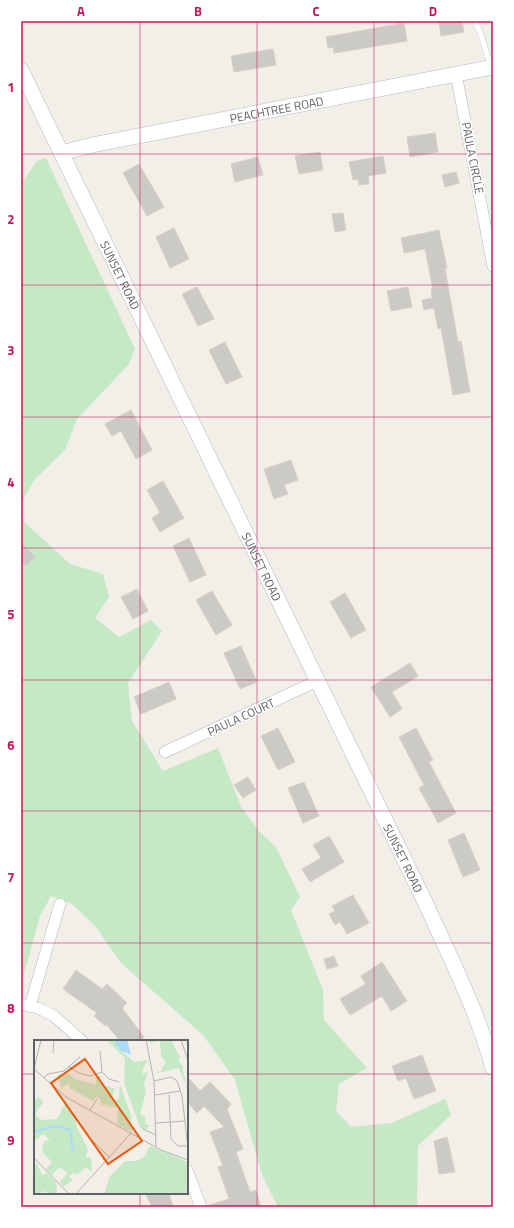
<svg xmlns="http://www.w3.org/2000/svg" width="514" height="1228" font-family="'Titillium Web',sans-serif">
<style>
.green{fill:#c5e8c5}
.building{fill:#cccac5;stroke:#d6d1c6}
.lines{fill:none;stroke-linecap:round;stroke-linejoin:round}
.lane-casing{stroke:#b5b8bc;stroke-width:6}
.street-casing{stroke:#b5b8bc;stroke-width:12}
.secondary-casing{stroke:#b6babf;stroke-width:16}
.lane{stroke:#fff;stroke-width:5.5}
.street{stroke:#fff;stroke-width:11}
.secondary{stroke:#fff;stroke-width:15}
.grid{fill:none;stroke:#c2185b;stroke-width:1;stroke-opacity:0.55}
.labels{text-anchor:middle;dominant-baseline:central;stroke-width:3.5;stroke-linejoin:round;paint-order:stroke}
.street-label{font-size:12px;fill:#5f6368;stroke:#fff}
.inset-river{fill:none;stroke:#aadaff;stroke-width:2}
.inset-road{fill:none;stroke:#b3b3b1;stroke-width:1}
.view{fill:#e8590c;fill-opacity:0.15;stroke:#e8590c;stroke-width:2}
.inset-edge{fill:none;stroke:#5f6368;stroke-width:2}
.neatline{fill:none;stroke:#c2185b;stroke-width:1.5}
.grid-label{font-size:13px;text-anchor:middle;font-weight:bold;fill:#c2185b}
</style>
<rect width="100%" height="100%" fill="#f1efe8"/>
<!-- green -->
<g class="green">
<path d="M46 158 135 349 129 364 77 419 65 450 35 479 21 503V185L37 161Z"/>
<path d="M21 519 70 564 103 574 109 597 95 618 119 637 151 620 162 631 128 683 132 721 163 771 218 748 241 807 259 831 276 847 300 897 291 910 323 990 324 1020 367 1068 339 1084 336 1111 351 1127 392 1123 445 1099 451 1115 418 1146 417 1207H278L262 1175 235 1080 203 1035 121 963 96 927 72 904 51 896 40 916 24 974 21 978Z"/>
</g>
<!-- building -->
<g class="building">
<path d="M439 21H462L464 32 441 36Z"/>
<path d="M404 23 407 41 334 53 333 47 328 48 326 37Z"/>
<path d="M273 49 276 65 234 72 231 56Z"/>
<path d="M435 133 438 152 410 157 407 137Z"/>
<path d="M320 152 323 170 299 174 295 156Z"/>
<path d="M383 156 386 173 368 176 369 184 359 185 358 179 353 180 349 162Z"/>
<path d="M258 157 263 175 235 182 231 164Z"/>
<path d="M139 164 164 207 147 216 123 173Z"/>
<path d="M456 172 459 183 445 187 442 175Z"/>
<path d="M343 213 346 230 335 232 332 214Z"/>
<path d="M174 228 189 259 170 268 156 237Z"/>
<path d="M439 230 447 268 445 269 458 342 461 341 470 392 453 395 441 328 438 329 434 308 424 310 422 300 432 298 431 289H433L425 249 404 253 401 238Z"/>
<path d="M197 287 214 319 198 326 182 294Z"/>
<path d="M408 287 412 307 391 311 387 291Z"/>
<path d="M225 342 242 377 226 384 209 350Z"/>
<path d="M131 410 152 450 136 459 121 431 112 436 105 424Z"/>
<path d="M291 460 298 480 284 485 288 494 274 499 264 469Z"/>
<path d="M163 481 184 518 160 532 152 518 160 513 147 490Z"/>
<path d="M189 538 206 575 190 582 173 546Z"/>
<path d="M21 542 35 557 26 566 21 560Z"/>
<path d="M137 589 148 611 133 619 121 597Z"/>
<path d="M212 591 232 625 216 635 196 600Z"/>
<path d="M345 593 366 630 351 638 330 602Z"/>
<path d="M241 646 257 682 240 689 224 653Z"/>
<path d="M410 663 418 676 392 692 402 709 390 717 371 687Z"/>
<path d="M169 682 176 699 141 714 134 697Z"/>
<path d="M278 728 295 762 278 770 261 736Z"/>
<path d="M416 728 433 760 429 762 456 813 438 823 419 788 424 785 399 737Z"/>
<path d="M248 777 256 790 243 798 234 785Z"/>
<path d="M304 782 319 816 303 823 288 788Z"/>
<path d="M464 833 480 870 463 877 448 840Z"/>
<path d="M329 836 344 862 310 882 302 869 321 858 313 845Z"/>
<path d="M353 895 369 923 347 934 340 922 335 925 329 914 335 911 332 906Z"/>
<path d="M334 956 338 966 327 969 324 959Z"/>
<path d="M382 962 407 1001 391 1011 382 996 350 1015 340 999 366 984 361 976Z"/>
<path d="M76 970 102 989 107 984 127 1003 122 1008 144 1037 139 1041H120L106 1024 105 1026 94 1016 97 1013 63 989Z"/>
<path d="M422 1055 436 1091 414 1099 406 1078 398 1081 392 1066Z"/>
<path d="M187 1076 200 1091 210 1082 231 1104 227 1109 243 1149 236 1152 250 1192 256 1190 261 1207H211L210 1205 229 1199 218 1167 223 1166 210 1132 224 1127 204 1106 197 1113 187 1102Z"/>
<path d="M447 1137 455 1172 439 1174 434 1141Z"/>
<path d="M145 1193H169L173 1207H152Z"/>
</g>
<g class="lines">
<!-- lane casing -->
<g class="lane-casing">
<path id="lane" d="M475 21 481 35 491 67"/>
</g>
<!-- street casing -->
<g class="street-casing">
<g id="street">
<path d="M456 74 493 266"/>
<path d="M165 752 317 681"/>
<path d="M21 1004 38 1008 54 1016 82 1041"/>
<path d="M30 1006 60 904"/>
<path d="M187 1170 201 1207"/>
</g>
</g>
<!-- secondary casing -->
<g class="secondary-casing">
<g id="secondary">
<path id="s1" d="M21 70 425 902C450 957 477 1010 493 1068"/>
<path id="s2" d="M61 153 97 144 493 67"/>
</g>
</g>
<!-- lane -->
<use href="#lane" class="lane"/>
<!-- street -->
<use href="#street" class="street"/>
<!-- secondary -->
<use href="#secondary" class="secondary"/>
</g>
<!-- grid -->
<path class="grid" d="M140 21V1041M257 21V1207M374 21V1207M21 154H493M21 285H493M21 417H493M21 548H493M21 680H493M21 811H493M21 943H493M21 1074H35M187 1074H493M140 1193V1207"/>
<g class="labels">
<!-- street labels -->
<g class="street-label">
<text stroke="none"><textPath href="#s2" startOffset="220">PEACHTREE ROAD</textPath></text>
<text transform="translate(473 158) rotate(79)">PAULA CIRCLE</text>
<text stroke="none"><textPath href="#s1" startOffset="228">SUNSET ROAD</textPath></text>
<text stroke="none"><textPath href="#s1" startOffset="552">SUNSET ROAD</textPath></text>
<text transform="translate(241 717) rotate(-25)">PAULA COURT</text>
<text stroke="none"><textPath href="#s1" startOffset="876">SUNSET ROAD</textPath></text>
</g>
</g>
<!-- overview -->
<g transform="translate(34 1040)">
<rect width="154" height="154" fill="#f1efe8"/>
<path d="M73 0H83V7L100 22 114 20 109 28V35L114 31 110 44 112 52 106 74 111 77 112 85H116L112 89H107L90 43 91 18ZM114 0H139L138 3 146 17 144 21 148 25 153 48 145 28 119 34 127 31 132 22 127 16 126 1 115 3ZM33 33 43 40 62 44V37L65 35 70 45 81 49 78 57 80 60 85 59 86 44 97 76 98 92 83 84 84 67H75L73 64 68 66 66 59 62 57 59 61 51 57 35 47V43L27 48 24 35ZM4 56 9 62 1 74 7 80 23 79 32 62 35 70 42 76V85L54 110 52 117 57 118 58 132 52 127 44 134 38 133 35 137 39 140 29 147 26 142 34 133 26 127 18 135 12 129 18 122 9 113 8 107 11 101 16 100 9 94 0 102V64ZM116 106 154 122V154H70L76 136 91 121H102L110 117ZM0 124H3L8 135 13 133 22 142 23 154H14L11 151 0 154Z" fill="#c5e8c5"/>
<path d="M83 0H93L97 15 86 10 81 3Z" fill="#aadaff"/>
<path class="inset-river" d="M0 92 21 86 36 89 39 111"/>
<path class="inset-road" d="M112 0 120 41 122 107M147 0 154 20M66 11 68 32 75 39 85 42M19 13 20 0M34 26 45 33 56 36 68 32M0 29 7 0M0 29 32 57 127 110 154 120M9 38 14 34 30 31 46 17M120 41 137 37 143 41 148 56 154 108M121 55 147 51M135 55 137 99 144 106H154M56 70 63 59M122 83 151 81M109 89 122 95M57 99 75 117M0 118 35 154M42 154 97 93"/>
<path class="view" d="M51 19 108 101 74 124 17 43Z"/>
<rect width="154" height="154" class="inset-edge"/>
</g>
<!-- border -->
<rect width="514" height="1228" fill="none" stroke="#ffffff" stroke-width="44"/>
<rect x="22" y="22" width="470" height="1184" class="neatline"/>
<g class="grid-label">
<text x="81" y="16">A</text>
<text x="198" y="16">B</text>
<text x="316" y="16">C</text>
<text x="433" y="16">D</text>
<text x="11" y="92">1</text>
<text x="11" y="224">2</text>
<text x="11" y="355">3</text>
<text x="11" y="487">4</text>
<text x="11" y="619">5</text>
<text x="11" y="750">6</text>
<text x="11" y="882">7</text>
<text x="11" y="1013">8</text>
<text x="11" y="1145">9</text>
</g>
</svg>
